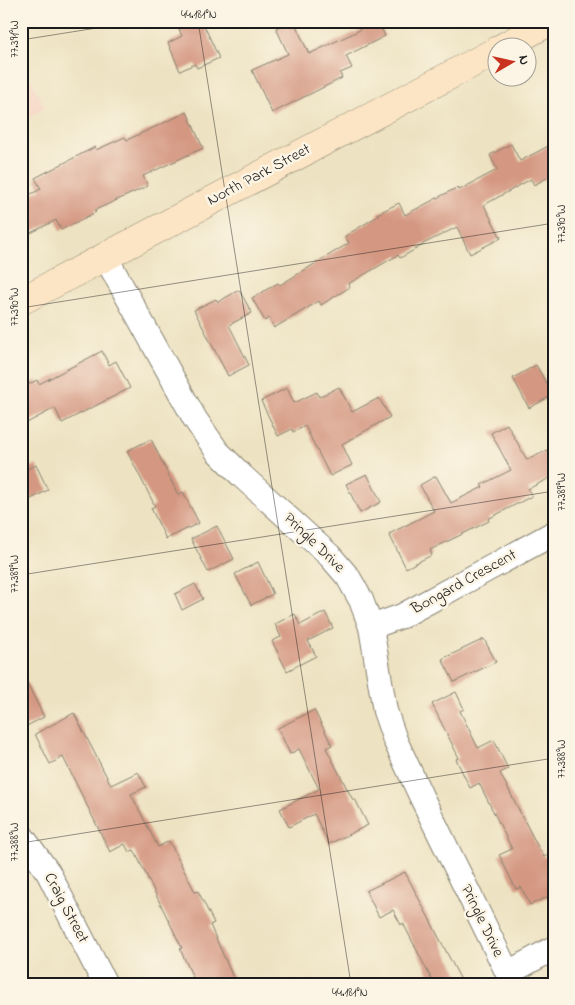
<svg xmlns="http://www.w3.org/2000/svg" width="575" height="1005" font-family="'Indie Flower',sans-serif">
<style>
.built{fill:#f5d3c1}
.building{fill:#d49781}
.lines{fill:none;stroke-linecap:round;stroke-linejoin:round}
.street-casing{stroke:#847f6e;stroke-width:26}
.secondary-casing{stroke:#847f6e;stroke-width:29}
.street{stroke:#fff;stroke-width:24}
.secondary{stroke:#fce5c4;stroke-width:28}
.ticks{fill:none;stroke:#1c1c1c;stroke-width:1;stroke-opacity:0.45}
.labels{text-anchor:middle;dominant-baseline:central;stroke-width:5;stroke-linejoin:round;paint-order:stroke}
.street-label{font-size:16px;fill:#1c1c1c;stroke:#fcf5e5}
.neatline{fill:none;stroke:#1c1c1c;stroke-width:2}
.ticks-label{font-size:12px;text-anchor:middle;fill:#1c1c1c}
</style>
<rect width="100%" height="100%" fill="#fcf5e5"/>
<filter id="ink" filterUnits="userSpaceOnUse"><feTurbulence type="fractalNoise" baseFrequency=".02" numOctaves="2"/><feDisplacementMap in="SourceGraphic" scale="10" xChannelSelector="R" yChannelSelector="G"/><feConvolveMatrix kernelMatrix="1 2 1 2 8 2 1 2 1" color-interpolation-filters="sRGB"/></filter>
<filter id="wash" filterUnits="userSpaceOnUse"><feTurbulence type="fractalNoise" baseFrequency=".0096" numOctaves="4" result="noise"/><feDisplacementMap in="SourceGraphic" scale="20" xChannelSelector="R" yChannelSelector="G"/><feGaussianBlur stdDeviation="1.12" result="paint"/><feColorMatrix in="noise" values="0 0 0 0 0 0 0 0 0 0 0 0 0 0 0 0 0 1.4 0 .05"/><feComposite in="paint" operator="in"/></filter>
<g filter="url(#wash)">
<rect width="100%" height="100%" fill="#ede2c1"/>
<!-- built -->
<path class="built" d="M21 60 45 108 21 121Z"/>
<g id="blocks">
<!-- building -->
<g class="building">
<path d="M195 21H202L219 58 197 68 195 64 180 71 168 43 182 36 179 29Z"/>
<path d="M290 21H294L309 54 360 30 356 21H378L385 36 346 56 352 68 340 73 342 78 272 113 252 70 288 54 276 28Z"/>
<path d="M187 112 203 148 143 176 148 186 95 210 96 212 61 230 56 220 21 238V199L41 189 35 178 95 147 96 150 125 137 127 140Z"/>
<path d="M554 143V174L534 185 531 179 484 205 501 238 470 254 457 227 423 244V245L400 258 398 255 348 284 350 287 321 305 319 301 274 328 269 318 265 321 252 298 278 283 280 285 349 243 345 236 378 216 377 214 399 203 405 215 458 187 459 190 497 170 490 155 511 144 520 161Z"/>
<path d="M239 290 252 313 229 325 249 365 228 376 194 310 216 299 218 302Z"/>
<path d="M102 351 109 365 116 361 130 388 62 423 55 408 21 426V388L37 380 39 384Z"/>
<path d="M536 365 553 395 529 408 513 378Z"/>
<path d="M339 387 352 412 379 398 390 417 342 444 352 465 330 476 305 426 293 432 292 429 278 436 261 401 287 388 294 403 317 392 319 397Z"/>
<path d="M507 424 527 460 554 447V476L528 489 532 496 488 519 489 521 430 550 432 555 406 568 389 534 434 511 420 485 436 476 451 503 483 487 481 485 511 470 491 433Z"/>
<path d="M151 439 178 495 183 492 199 523 166 539 151 508 155 506 127 451Z"/>
<path d="M36 465 48 490 27 501 21 488V472Z"/>
<path d="M367 474 381 502 360 513 346 484Z"/>
<path d="M217 526 234 559 208 572 191 539Z"/>
<path d="M258 562 273 594 251 605 235 574Z"/>
<path d="M195 584 203 599 182 610 175 594Z"/>
<path d="M325 612 333 628 308 641 316 656 287 671 272 641 281 637 275 624 295 614 300 625Z"/>
<path d="M484 639 496 662 454 682 442 659Z"/>
<path d="M21 671 44 717 21 729Z"/>
<path d="M456 692 464 709 460 711 478 748 494 740 508 769 500 773 540 851H541L544 857 554 852V894L530 905 521 887 516 889 499 855 512 849 479 783 470 788 456 759 459 758 432 704Z"/>
<path d="M314 710 332 745 326 748 353 800 355 799 368 825 329 844 314 814 289 827 280 809 319 789 299 749 290 754 278 728Z"/>
<path d="M74 713 111 785 138 772 146 787 131 794 158 847 169 841 195 892 198 891 214 923 210 925 236 984H196L180 949 182 948 134 850 129 852 125 844 110 852 63 757 50 764 35 734Z"/>
<path d="M405 872 433 926 463 984H434L403 923 401 925 393 910 379 917 366 891Z"/>
</g>
</g>
</g>
<g filter="url(#ink)">
<use href="#blocks" fill-opacity="0" stroke="#847f6e" stroke-width="1"/>
<g class="lines">
<!-- street casing -->
<g class="street-casing">
<g id="street">
<path d="M105 256 195 419 217 451 243 477 330 556 348 577 361 600 371 627 385 711 395 740 421 796 513 984"/>
<path d="M371 627 402 616 554 533"/>
<path d="M21 835 48 872 105 984"/>
<path d="M508 973 554 948"/>
</g>
</g>
<!-- secondary casing -->
<g class="secondary-casing">
<g id="secondary">
<path d="M501 48 551 21"/>
<path d="M21 301 498 50"/>
</g>
</g>
<!-- street -->
<use href="#street" class="street"/>
<!-- secondary -->
<use href="#secondary" class="secondary"/>
</g>
</g>
<!-- ticks -->
<path class="ticks" d="M198 21 351 984M21 40 141 21M21 308 554 223M21 575 554 491M21 843 554 758"/>
<g class="labels">
<!-- street labels -->
<g class="street-label">
<text transform="translate(259 175) rotate(-28)">North Park Street</text>
<text transform="translate(314 543) rotate(44)">Pringle Drive</text>
<text transform="translate(464 582) rotate(-29)">Bongard Crescent</text>
<text transform="translate(66 908) rotate(62)">Craig Street</text>
<text transform="translate(482 921) rotate(64)">Pringle Drive</text>
</g>
</g>
<!-- margin -->
<rect width="575" height="1005" fill="none" stroke="#fcf5e5" stroke-width="55"/>
<!-- north arrow -->
<g transform="translate(512 62) rotate(81)"><circle r="24" fill="#fcf5e5" stroke="#a29e95"/>
<path d="M0-4L9 19L0 12L-9 19Z" fill="#c8321e"/>
<text y="-8" font-size="14" font-weight="bold" text-anchor="middle" fill="#1c1c1c">N</text>
</g>
<rect x="28" y="28" width="520" height="950" class="neatline"/>
<g class="ticks-label">
<text x="199" y="18">44.181°N</text>
<text transform="translate(14 39) rotate(-90)" y="4">77.391°W</text>
<text transform="translate(561 224) rotate(-90)" y="4">77.390°W</text>
<text transform="translate(14 307) rotate(-90)" y="4">77.390°W</text>
<text transform="translate(561 492) rotate(-90)" y="4">77.389°W</text>
<text transform="translate(14 574) rotate(-90)" y="4">77.389°W</text>
<text transform="translate(561 759) rotate(-90)" y="4">77.388°W</text>
<text transform="translate(14 842) rotate(-90)" y="4">77.388°W</text>
<text x="350" y="996">44.181°N</text>
</g>
</svg>
